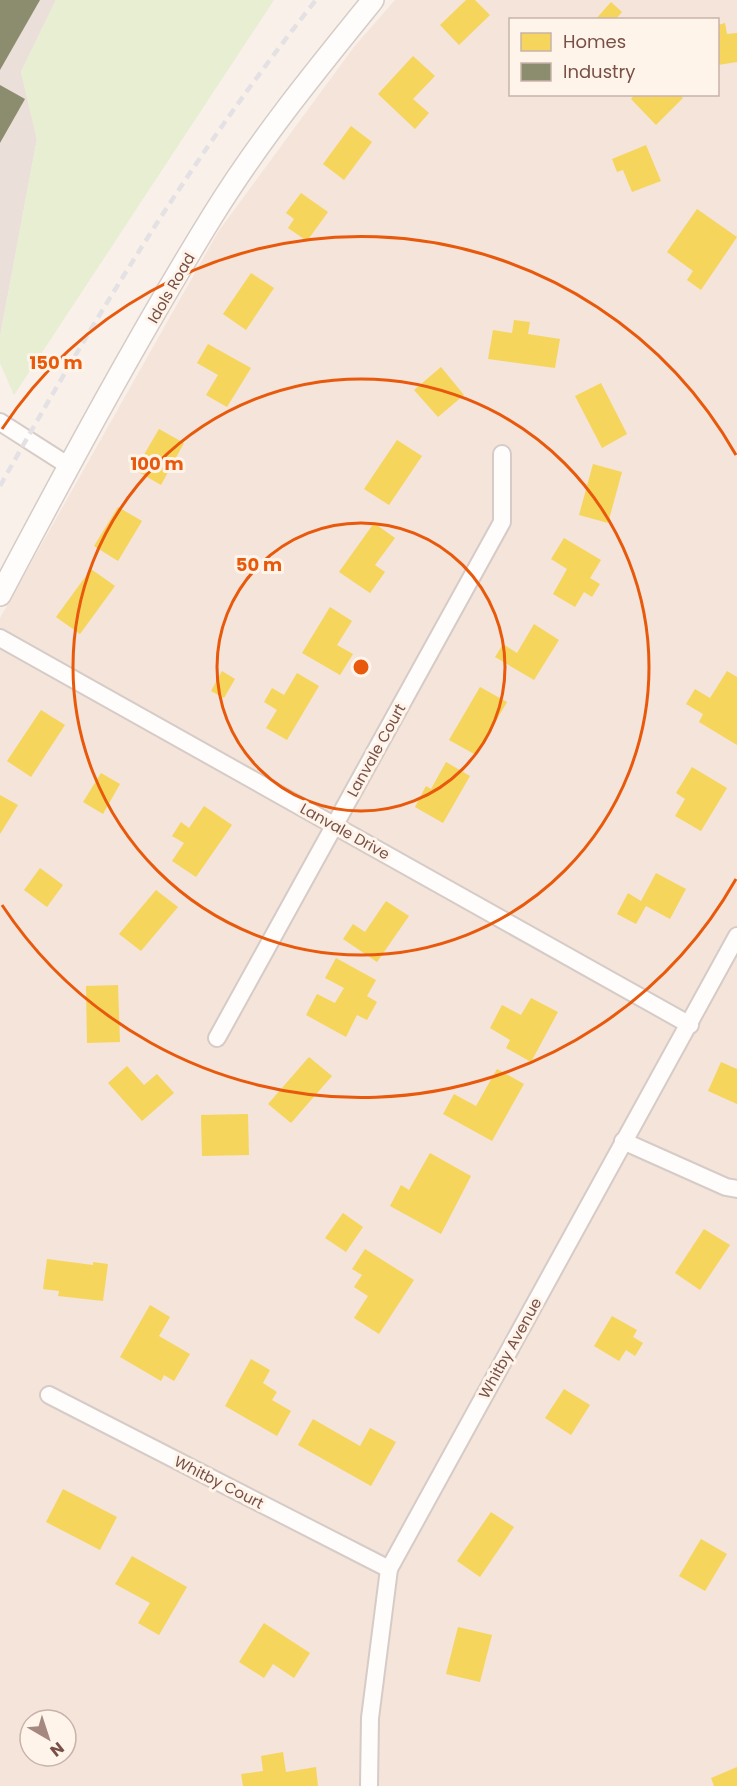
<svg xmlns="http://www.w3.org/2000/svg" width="737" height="1786" font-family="Poppins,sans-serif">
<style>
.residential{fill:#f4e4d9;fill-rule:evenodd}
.industrial{fill:#ebdfda}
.green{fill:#e7eed2}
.homes{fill:#f6d55c}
.industry{fill:#8c8c6e}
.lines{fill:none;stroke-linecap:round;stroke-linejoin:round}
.minor-casing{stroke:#d6cbc6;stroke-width:20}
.tertiary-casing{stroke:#d6cbc6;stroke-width:24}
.minor{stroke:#fefdfc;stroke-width:16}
.tertiary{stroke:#fefdfc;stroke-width:21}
.rail{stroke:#e4e1e5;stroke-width:4.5;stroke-dasharray:9 6;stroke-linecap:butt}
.ring{fill:none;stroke:#e8590c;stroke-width:3}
.labels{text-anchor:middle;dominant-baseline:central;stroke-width:6;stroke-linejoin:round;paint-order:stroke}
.street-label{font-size:15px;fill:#785047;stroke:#fff4ea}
.centre{fill:#e8590c;stroke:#fff4ea;stroke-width:3}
.ring-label{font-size:18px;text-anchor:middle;font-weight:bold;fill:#e8590c;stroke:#fff4ea;stroke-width:6;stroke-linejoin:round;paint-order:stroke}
</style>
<rect width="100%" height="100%" fill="#f8f0e9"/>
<!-- residential -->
<path class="residential" d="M395 0H737V1786H0V618L218 232 354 47ZM510 20H718V94H510ZM30 1720H66V1756H30Z"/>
<!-- industrial -->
<path class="industrial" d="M0 0H56L21 72 37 139 0 337Z"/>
<!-- green -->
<path class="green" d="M56 0H274L14 395 0 363V337L37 139 21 72Z"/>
<!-- homes -->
<g class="homes">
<path d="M466 0H475L490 15 459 45 440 25Z"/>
<path d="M611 2 622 12 615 20H595Z"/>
<path d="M725 23 727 34 737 33V62L718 65V25Z"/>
<path d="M413 56 435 76 413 99 429 113 415 129 378 94Z"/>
<path d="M635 94H679L683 98 656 125 631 99Z"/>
<path d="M351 126 372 142 344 180 323 164Z"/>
<path d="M646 145 661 181 632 192 623 170 617 172 612 159Z"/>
<path d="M301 193 328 212 307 241 288 228 294 219 286 213Z"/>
<path d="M697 209 737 237 701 290 687 280 693 271 667 252Z"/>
<path d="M251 273 274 288 246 330 223 314Z"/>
<path d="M514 320 530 322 528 334 560 339 555 368 488 359 493 330 512 333Z"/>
<path d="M208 344 251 368 227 407 206 395 218 375 197 363Z"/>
<path d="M441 367 464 395 438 417 414 390Z"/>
<path d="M601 383 627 434 602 448 575 396Z"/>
<path d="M159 429 184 443 161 485 135 470Z"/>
<path d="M397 440 422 456 389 505 364 489Z"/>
<path d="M593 464 622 472 608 523 579 515Z"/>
<path d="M118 507 142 521 118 561 94 546Z"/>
<path d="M374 523 395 538 375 565 385 572 370 593 339 572Z"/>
<path d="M564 538 601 560 590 578 600 584 592 597 584 592 575 607 553 594 567 569 551 559Z"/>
<path d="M91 569 115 586 80 634 56 617Z"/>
<path d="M330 607 352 621 337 645 353 654 340 675 302 653Z"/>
<path d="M534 624 559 640 534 680 495 657 503 644 517 653Z"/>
<path d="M222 671 235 679 224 698 211 691Z"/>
<path d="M727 671 737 677V745L699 722 703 714 686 704 695 689 710 698Z"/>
<path d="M297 673 319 686 287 740 266 728 277 710 264 702 272 688 284 695Z"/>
<path d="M480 687 507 702 476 755 449 740Z"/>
<path d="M41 710 65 725 31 777 7 761Z"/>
<path d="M446 762 470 776 443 823 415 807 426 786 431 789Z"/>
<path d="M692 767 727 788 701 831 675 816 685 799 676 793Z"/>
<path d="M101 773 120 784 103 814 83 802Z"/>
<path d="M0 795 18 805 0 834Z"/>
<path d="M204 806 232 825 196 877 172 861 184 843 172 836 181 822 189 828Z"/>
<path d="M40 868 63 885 47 907 24 890Z"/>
<path d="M656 873 686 889 670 919 646 906 636 924 617 914 628 893 641 901Z"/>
<path d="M156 890 178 907 141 951 119 934Z"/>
<path d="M386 901 409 916 377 962 343 939 353 924 365 932Z"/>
<path d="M336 958 376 980 367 996 377 1002 367 1020 357 1015 346 1037 306 1015 317 994 335 1003 344 988 325 978Z"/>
<path d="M118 985 120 1042 87 1043 86 986Z"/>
<path d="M531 998 558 1012 531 1062 506 1048 510 1040 490 1028 502 1005 521 1015Z"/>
<path d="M309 1057 332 1076 291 1123 268 1104Z"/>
<path d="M721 1062 737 1069V1104L708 1091Z"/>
<path d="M127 1066 144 1085 157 1074 174 1093 142 1121 108 1083Z"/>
<path d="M497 1069 524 1084 492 1141 443 1114 454 1094 476 1106Z"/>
<path d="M248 1114 249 1155 202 1156 201 1115Z"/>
<path d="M430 1153 471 1176 441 1234 390 1206 401 1185 409 1190Z"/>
<path d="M343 1213 363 1227 346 1252 325 1238Z"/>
<path d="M704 1229 730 1245 700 1290 675 1273Z"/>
<path d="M365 1249 414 1280 379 1334 354 1318 368 1296 354 1287 362 1275 352 1269Z"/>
<path d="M47 1259 93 1265V1262L108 1264 103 1301 58 1296 59 1291 43 1289Z"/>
<path d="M150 1305 170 1317 159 1336 190 1354 174 1381 164 1375 161 1381 120 1357Z"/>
<path d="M612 1316 637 1330 633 1337 643 1343 635 1356 626 1350 619 1361 594 1346Z"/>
<path d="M251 1359 270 1370 263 1383 277 1392 272 1400 291 1411 277 1436 225 1406Z"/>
<path d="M564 1389 590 1405 571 1435 545 1418Z"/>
<path d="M313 1419 360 1446 370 1428 396 1442 371 1486 298 1445Z"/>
<path d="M63 1489 117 1517 100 1550 46 1522Z"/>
<path d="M491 1512 514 1527 480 1577 457 1561Z"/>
<path d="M701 1539 727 1554 705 1591 679 1576Z"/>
<path d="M132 1556 187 1587 159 1635 138 1623 150 1603 115 1584Z"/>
<path d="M264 1623 310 1653 294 1678 273 1664 264 1678 239 1662Z"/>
<path d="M458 1627 492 1635 480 1682 446 1674Z"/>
<path d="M283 1752 286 1772 316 1767 318 1786H243L241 1774 263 1771 261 1756Z"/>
<path d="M737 1767V1786H714L711 1778Z"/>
</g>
<!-- industry -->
<g class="industry">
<path d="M0 0H40L0 70Z"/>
<path d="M0 85 25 99 0 143Z"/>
</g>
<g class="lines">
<!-- minor casing -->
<g class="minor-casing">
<g id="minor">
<path d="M0 422 69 466"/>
<path d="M0 638 690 1025"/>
<path d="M217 1038 502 522V454"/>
<path d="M623 1141 726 1187 737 1189"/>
<path d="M49 1395 389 1569"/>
<path d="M369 1786 370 1718 389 1569 737 936"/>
</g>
</g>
<!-- tertiary casing -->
<g class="tertiary-casing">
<path id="tertiary" d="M0 595C68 467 137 338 213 215 260 139 317 69 373 0"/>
</g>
<!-- minor -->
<use href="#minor" class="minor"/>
<!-- tertiary -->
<use href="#tertiary" class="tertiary"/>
<!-- rail -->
<path class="rail" d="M0 486C97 314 193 155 316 0"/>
</g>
<!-- distance rings -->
<g class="ring">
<circle cx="361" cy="667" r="144"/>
<circle cx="361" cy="667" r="288"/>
<path d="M736 879A431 431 0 0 1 2 905M2 429A431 431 0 0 1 736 455"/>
</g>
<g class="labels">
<!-- street labels -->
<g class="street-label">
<text transform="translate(171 288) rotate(-60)">Idols Road</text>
<text transform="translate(376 750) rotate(-61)">Lanvale Court</text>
<text transform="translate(345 831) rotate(29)">Lanvale Drive</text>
<text transform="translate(510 1348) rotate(-61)">Whitby Avenue</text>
<text transform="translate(219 1482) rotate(27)">Whitby Court</text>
</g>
</g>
<circle cx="361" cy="667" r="9" class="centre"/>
<g class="ring-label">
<text x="56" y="369">150 m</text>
<text x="157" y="470">100 m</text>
<text x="259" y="571">50 m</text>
</g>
<!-- legend -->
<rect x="509" y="18" width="210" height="78" fill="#fff4ea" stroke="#c9b2a9" stroke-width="1.5"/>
<rect x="521" y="33" width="30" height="18" fill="#f6d55c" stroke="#c9b2a9" stroke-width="1.5"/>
<text x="563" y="48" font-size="18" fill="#785047">Homes</text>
<rect x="521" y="63" width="30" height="18" fill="#8c8c6e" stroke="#c9b2a9" stroke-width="1.5"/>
<text x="563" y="78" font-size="18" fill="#785047">Industry</text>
<!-- north arrow -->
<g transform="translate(48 1738) rotate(141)"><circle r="28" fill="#fff4ea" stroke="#c9b2a9" stroke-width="1.5"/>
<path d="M0-4.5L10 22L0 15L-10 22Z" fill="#a58880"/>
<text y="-9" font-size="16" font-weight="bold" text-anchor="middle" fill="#785047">N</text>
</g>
</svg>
